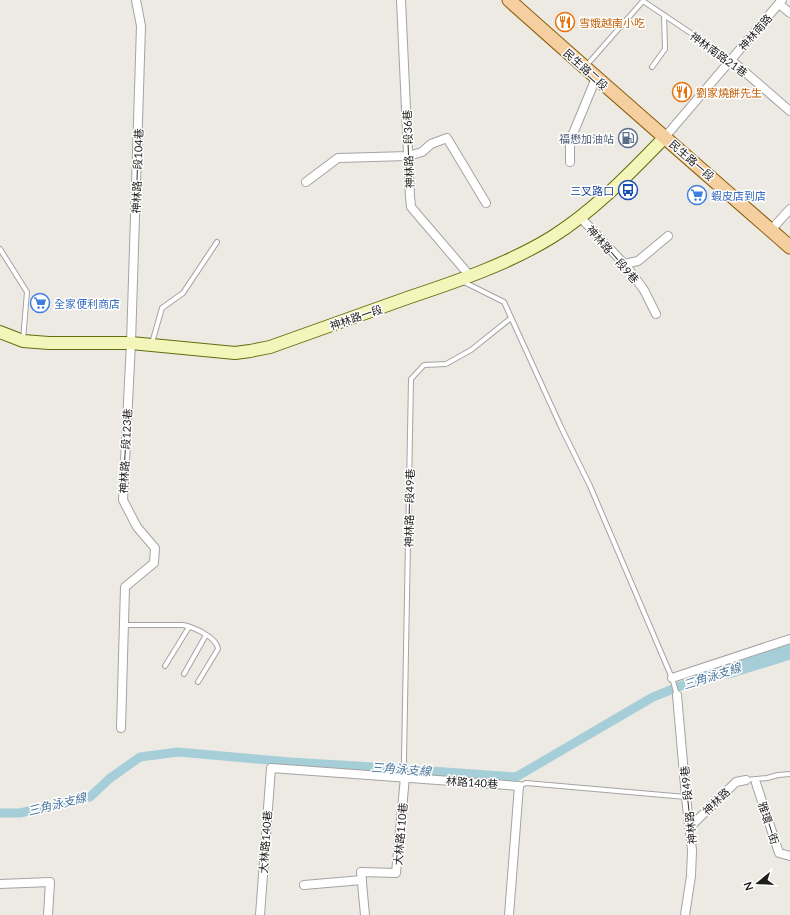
<svg xmlns="http://www.w3.org/2000/svg" width="790" height="915" font-family="Lato,'Noto Sans TC',sans-serif">
<style>
.lines{fill:none;stroke-linecap:round;stroke-linejoin:round}
.canal{stroke:#a6ced9;stroke-width:9}
.river{stroke:#a6ced9;stroke-width:15}
.lane-casing{stroke:#a4a4a4;stroke-width:6}
.street-casing{stroke:#a4a4a4;stroke-width:10}
.secondary-casing{stroke:#636c0b;stroke-width:14}
.primary-casing{stroke:#8c5f09;stroke-width:15}
.lane{stroke:#fff;stroke-width:4}
.street{stroke:#fff;stroke-width:8}
.secondary{stroke:#f3f5ba;stroke-width:12}
.primary{stroke:#f6cfa0;stroke-width:13}
.labels{text-anchor:middle;dominant-baseline:central;stroke-width:3;stroke-linejoin:round;paint-order:stroke}
.food-label{font-size:11px;fill:#c56008;stroke:#fff;text-anchor:start}
.street-label{font-size:11px;fill:#1d1d1d;stroke:#fff}
.service-label{font-size:11px;fill:#4e5e75;stroke:#fff;text-anchor:end}
.transit-label{font-size:11px;fill:#164399;stroke:#fff;text-anchor:end}
.shop-label{font-size:11px;fill:#366cbe;stroke:#fff;text-anchor:start}
.water-label{font-size:12px;font-style:italic;fill:#4d779f;stroke:#fff}
</style>
<rect width="100%" height="100%" fill="#edeae3"/>
<g class="lines">
<!-- canal -->
<path class="canal" d="M0 813H20L90 797 109 779 140 757 178 752 290 762 373 767 516 777 653 697 698 679 728 671"/>
<!-- river -->
<path class="river" d="M728 671 790 652"/>
<!-- lane casing -->
<g class="lane-casing">
<g id="lane">
<path d="M586 66 643 1 731 60"/>
<path d="M652 67 665 49 664 15"/>
<path d="M0 249 27 292 23 340"/>
<path d="M464 282 504 302 561 427 590 486 672 678 677 695"/>
<path d="M152 343 162 308 183 293 217 242"/>
<path d="M124 625H183C193 627 217 637 218 649L198 682"/>
<path d="M165 666 189 627"/>
<path d="M184 674 206 635"/>
<path d="M405 777 404 759 411 379 424 365 446 364 471 350 511 318"/>
<path d="M746 780 767 778 778 775 790 774"/>
<path d="M519 786 526 783 686 797"/>
</g>
</g>
<!-- street casing -->
<g class="street-casing">
<g id="street">
<path d="M401 0 410 196 411 207 470 276"/>
<path d="M779 4 790 13"/>
<path d="M731 60 790 111"/>
<path d="M665 137 782 0"/>
<path d="M570 162V141L596 78"/>
<path d="M306 182 338 158 408 156 422 152 431 144 447 138 486 203"/>
<path d="M580 217 627 267 644 290 656 314"/>
<path d="M771 230 790 209"/>
<path d="M624 264 638 261 668 236"/>
<path d="M672 678 790 639"/>
<path d="M677 695 686 797 692 850 691 876 685 915"/>
<path d="M121 728 125 587 154 563 155 548 137 527 123 500 131 343 141 26 136 0"/>
<path d="M756 783 779 853 790 856"/>
<path d="M690 827 736 782 746 780"/>
<path d="M0 884 50 882 48 915"/>
<path d="M304 885 362 880"/>
<path d="M260 915 271 768 519 786 509 915"/>
<path d="M365 915 361 872 396 873 405 777"/>
</g>
</g>
<!-- secondary casing -->
<g class="secondary-casing">
<path id="secondary" d="M0 332 23 341 49 343H131L235 353 250 351 270 347C317 330 363 314 410 297 458 281 508 264 552 237 595 210 630 173 665 137"/>
</g>
<!-- primary casing -->
<g class="primary-casing">
<path id="primary" d="M509 0C602 83 696 165 790 247"/>
</g>
<!-- lane -->
<use href="#lane" class="lane"/>
<!-- street -->
<use href="#street" class="street"/>
<!-- secondary -->
<use href="#secondary" class="secondary"/>
<!-- primary -->
<use href="#primary" class="primary"/>
</g>
<!-- icons -->
<defs>
<g id="restaurant-ring" transform="scale(1)"><circle r="9.5" fill="#fff" stroke="#e8710a" stroke-width="1.5"/><path d="M-5-6h1v4h1v-4h1v4h1v-4h1v5L-1.5 .5V6h-2V.5L-5-1ZM5-6V6H3V1.5H1.5Q1.5-4 5-6Z" fill="#e8710a"/></g>
<g id="fuel-ring" transform="scale(1)"><circle r="9.5" fill="#fff" stroke="#5c6f8a" stroke-width="1.5"/><path d="M-5.5-6h7V0h2V4h1.3V-2.5L3-4.5l.8-.8L6-3V5H2.5V1h-1V6h-7ZM-4.2-4.7v3.2H.2V-4.7Z" fill="#5c6f8a"/></g>
<g id="bus-ring" transform="scale(1)"><circle r="9.5" fill="#fff" stroke="#1a4fb4" stroke-width="1.5"/><path d="M-5-6H5V4H4V6H2V4H-2V6H-4V4H-5ZM-3.5-4V0h7V-4ZM-3.5 1.2v1.5H-2V1.2ZM2 1.2v1.5H3.5V1.2Z" fill="#1a4fb4"/></g>
<g id="supermarket-ring" transform="scale(1)"><circle r="9.5" fill="#fff" stroke="#3f7fe0" stroke-width="1.5"/><path d="M-6-5.5h2.5l.6 2H6L4.5 2H-2.5L-4.4-4H-6ZM-1.5 3.2a1.3 1.3 0 1 0 .1 0ZM3 3.2a1.3 1.3 0 1 0 .1 0Z" fill="#3f7fe0"/></g>
</defs>
<g fill-rule="evenodd">
<use href="#restaurant-ring" x="565" y="22"/>
<use href="#restaurant-ring" x="682" y="92"/>
<use href="#fuel-ring" x="628" y="138"/>
<use href="#bus-ring" x="628" y="190"/>
<use href="#supermarket-ring" x="697" y="195"/>
<use href="#supermarket-ring" x="40" y="303"/>
</g>
<g class="labels">
<!-- food labels -->
<g class="food-label">
<text x="579" y="22">雪娥越南小吃</text>
<text x="696" y="92">劉家燒餅先生</text>
</g>
<!-- street labels -->
<g class="street-label">
<text transform="translate(755 32) rotate(-49)">神林南路</text>
<text transform="translate(719 54) rotate(36)">神林南路21巷</text>
<text transform="translate(586 69) rotate(42)">民生路二段</text>
<text transform="translate(408 149) rotate(-92)">神林路一段36巷</text>
<text transform="translate(692 160) rotate(41)">民生路一段</text>
<text transform="translate(137 171) rotate(-88)">神林路一段104巷</text>
<text transform="translate(613 254) rotate(49)">神林路一段9巷</text>
<text transform="translate(356 317) rotate(-19)">神林路一段</text>
<text transform="translate(125 451) rotate(-87)">神林路一段123巷</text>
<text transform="translate(409 508) rotate(-89)">神林路一段49巷</text>
<text transform="translate(472 782) rotate(4)">林路140巷</text>
<text transform="translate(716 801) rotate(-44)">神林路</text>
<text transform="translate(688 805) rotate(-96)">神林路一段49巷</text>
<text transform="translate(769 823) rotate(72)">雅環一街</text>
<text transform="translate(400 834) rotate(-85)">大林路110巷</text>
<text transform="translate(265 842) rotate(-86)">大林路140巷</text>
</g>
<!-- service labels -->
<g class="service-label">
<text x="614" y="138">福懋加油站</text>
</g>
<!-- transit labels -->
<g class="transit-label">
<text x="614" y="190">三叉路口</text>
</g>
<!-- shop labels -->
<g class="shop-label">
<text x="711" y="195">蝦皮店到店</text>
<text x="54" y="303">全家便利商店</text>
</g>
<!-- water labels -->
<g class="water-label">
<text transform="translate(712 676) rotate(-18)">三角泳支線</text>
<text transform="translate(401 769) rotate(4)">三角泳支線</text>
<text transform="translate(57 804) rotate(-14)">三角泳支線</text>
</g>
</g>
<!-- north arrow -->
<g transform="translate(758 883) rotate(252)" stroke="#ffffff" stroke-width="3" paint-order="stroke">
<path d="M0-3L7 15L0 10L-7 15Z" fill="#1d1d1d"/>
<text y="-6" font-size="11" font-weight="bold" text-anchor="middle" fill="#1d1d1d">N</text>
</g>
</svg>
